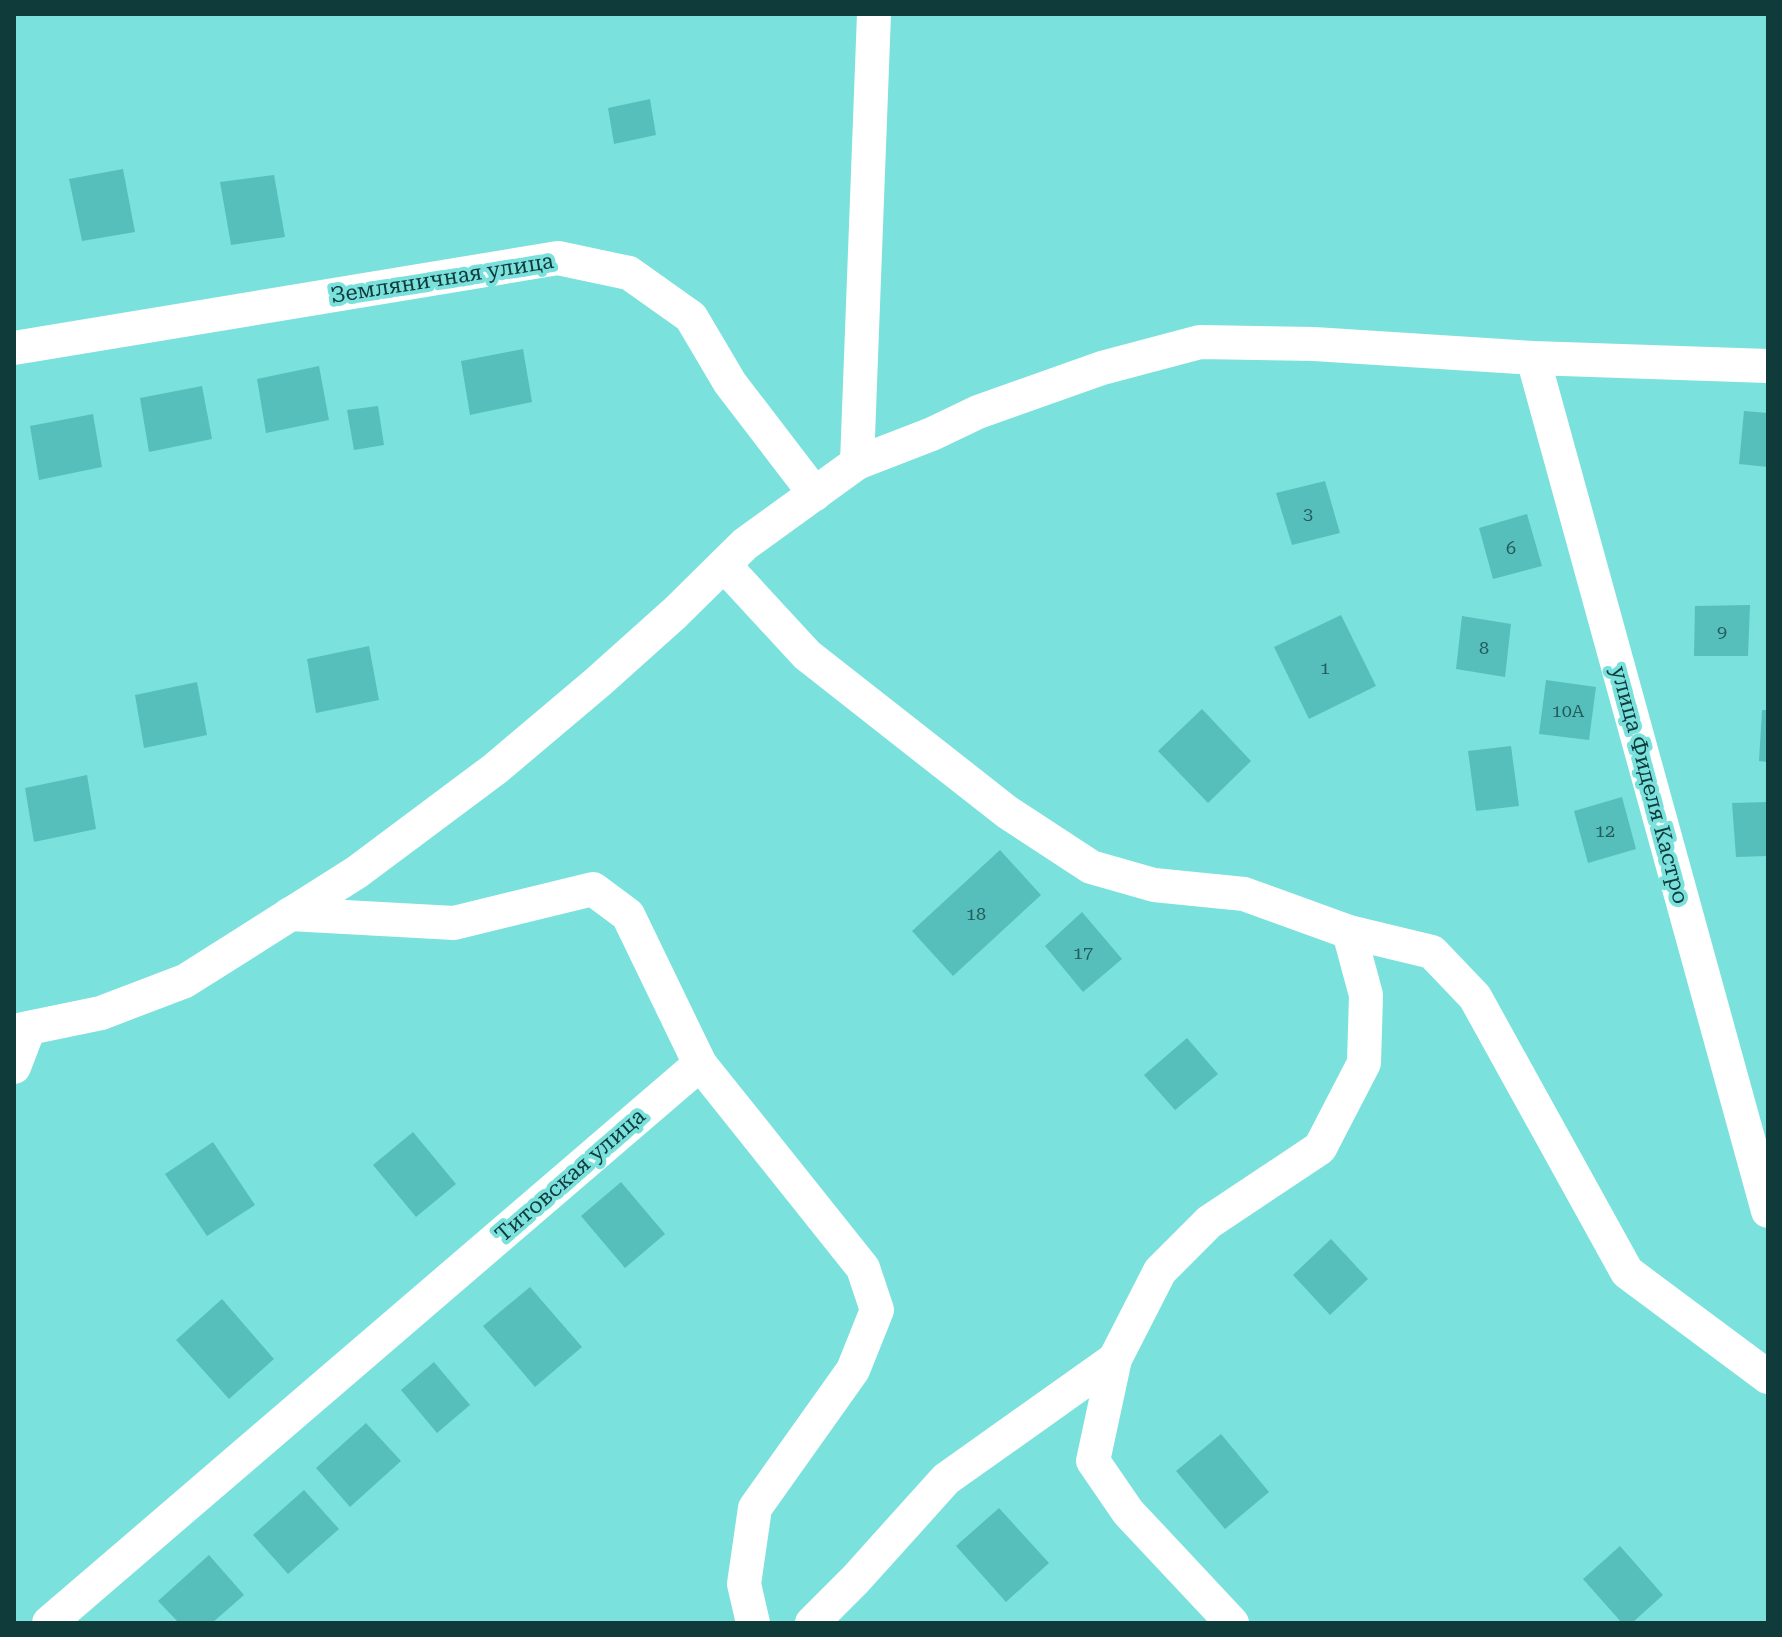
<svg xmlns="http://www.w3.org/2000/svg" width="1782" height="1637" font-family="'Roboto Serif',serif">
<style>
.building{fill:#57bfbb}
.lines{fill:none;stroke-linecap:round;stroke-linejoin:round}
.minor{stroke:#fff;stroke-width:34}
.labels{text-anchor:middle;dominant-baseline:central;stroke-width:8;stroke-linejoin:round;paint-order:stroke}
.number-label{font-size:18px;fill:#215d5b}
.street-label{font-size:22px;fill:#0f3c3b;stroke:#7be1dd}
</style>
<rect width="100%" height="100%" fill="#7be1dd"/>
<!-- building -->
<g class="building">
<path d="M650 99 656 135 614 144 608 108Z"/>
<path d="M123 169 135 232 82 241 69 179Z"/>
<path d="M274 175 285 237 231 245 220 182Z"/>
<path d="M523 349 532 402 470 415 461 361Z"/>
<path d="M319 366 329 420 266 433 257 379Z"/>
<path d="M202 386 212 439 149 452 140 398Z"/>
<path d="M378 406 384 445 354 450 347 410Z"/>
<path d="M1744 411 1768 413V467L1739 464Z"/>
<path d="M93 414 102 467 39 480 30 426Z"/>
<path d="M1325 481 1340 533 1292 545 1276 493Z"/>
<path d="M1527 514 1542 566 1493 579 1479 528Z"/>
<path d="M1750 605 1748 656H1694L1695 606Z"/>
<path d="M1341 615 1376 686 1309 719 1274 647Z"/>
<path d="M1462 616 1511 624 1505 677 1456 669Z"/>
<path d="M369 646 379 700 316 713 307 659Z"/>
<path d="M1546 680 1596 687 1589 740 1539 734Z"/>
<path d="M197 682 207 735 144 748 135 695Z"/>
<path d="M1202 709 1251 761 1208 803 1158 751Z"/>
<path d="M1762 710H1768V762L1759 761Z"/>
<path d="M1511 746 1519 806 1476 811 1468 751Z"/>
<path d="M87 775 96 829 34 842 25 788Z"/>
<path d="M1622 797 1636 849 1588 863 1574 811Z"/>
<path d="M1768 802V856L1736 857 1732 803Z"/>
<path d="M1000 850 1041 895 953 976 912 931Z"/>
<path d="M1082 912 1122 959 1083 992 1045 946Z"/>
<path d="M1187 1038 1218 1074 1175 1110 1144 1075Z"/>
<path d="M413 1132 456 1184 416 1217 373 1165Z"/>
<path d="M213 1142 255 1205 207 1236 165 1174Z"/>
<path d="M621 1182 665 1234 625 1268 581 1216Z"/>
<path d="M1331 1239 1368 1279 1330 1315 1293 1275Z"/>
<path d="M530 1287 582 1347 535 1387 483 1326Z"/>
<path d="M222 1299 274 1359 229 1399 176 1340Z"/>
<path d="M434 1362 470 1405 437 1433 401 1390Z"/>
<path d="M366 1423 401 1461 350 1507 316 1468Z"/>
<path d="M1221 1434 1269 1492 1225 1529 1176 1471Z"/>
<path d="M304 1490 339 1529 288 1574 253 1535Z"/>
<path d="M999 1508 1049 1563 1006 1602 956 1546Z"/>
<path d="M1620 1546 1663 1595 1632 1623H1622L1583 1579Z"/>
<path d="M209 1555 244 1595 212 1623H179L158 1601Z"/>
</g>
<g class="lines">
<!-- minor -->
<g class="minor">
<path d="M14 348 558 258 629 273 691 317 730 383 815 494"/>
<path d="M1533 358 1768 1211"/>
<path d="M857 463 874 14"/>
<path d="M724 565 807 655 1007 812 1091 867 1154 885 1244 894 1349 932 1432 952 1475 997 1627 1272 1768 1377"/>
<path d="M14 1031 101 1013 185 981 357 872 495 769 598 682 675 613 745 544 857 463 932 434 978 412 1102 368 1200 342 1314 344 1533 358 1768 366"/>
<path d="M700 1064 863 1268 877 1310 853 1370 755 1508 744 1584 753 1623"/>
<path d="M14 1067 29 1028"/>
<path d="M49 1623 700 1064 628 915 593 889 454 923 290 914"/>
<path d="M812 1623 856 1579 946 1479 1115 1359"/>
<path d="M1232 1623 1128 1512 1093 1461 1115 1359 1160 1271 1209 1222 1320 1148 1364 1063 1366 995 1349 932"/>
</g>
</g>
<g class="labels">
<!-- number labels -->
<g class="number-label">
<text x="1308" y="513">3</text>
<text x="1511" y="547">6</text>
<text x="1722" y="631">9</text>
<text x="1484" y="647">8</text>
<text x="1325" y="667">1</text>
<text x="1568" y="710">10А</text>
<text x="1605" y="830">12</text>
<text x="976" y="913">18</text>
<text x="1083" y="952">17</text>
</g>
<!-- street labels -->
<g class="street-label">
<text transform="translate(442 278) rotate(-9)">Земляничная улица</text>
<text transform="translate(1650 785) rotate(75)">улица Фиделя Кастро</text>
<text transform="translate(570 1175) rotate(-41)">Титовская улица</text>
</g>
</g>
<!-- border -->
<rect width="1782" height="1637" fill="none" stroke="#0f3c3b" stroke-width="32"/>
</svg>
